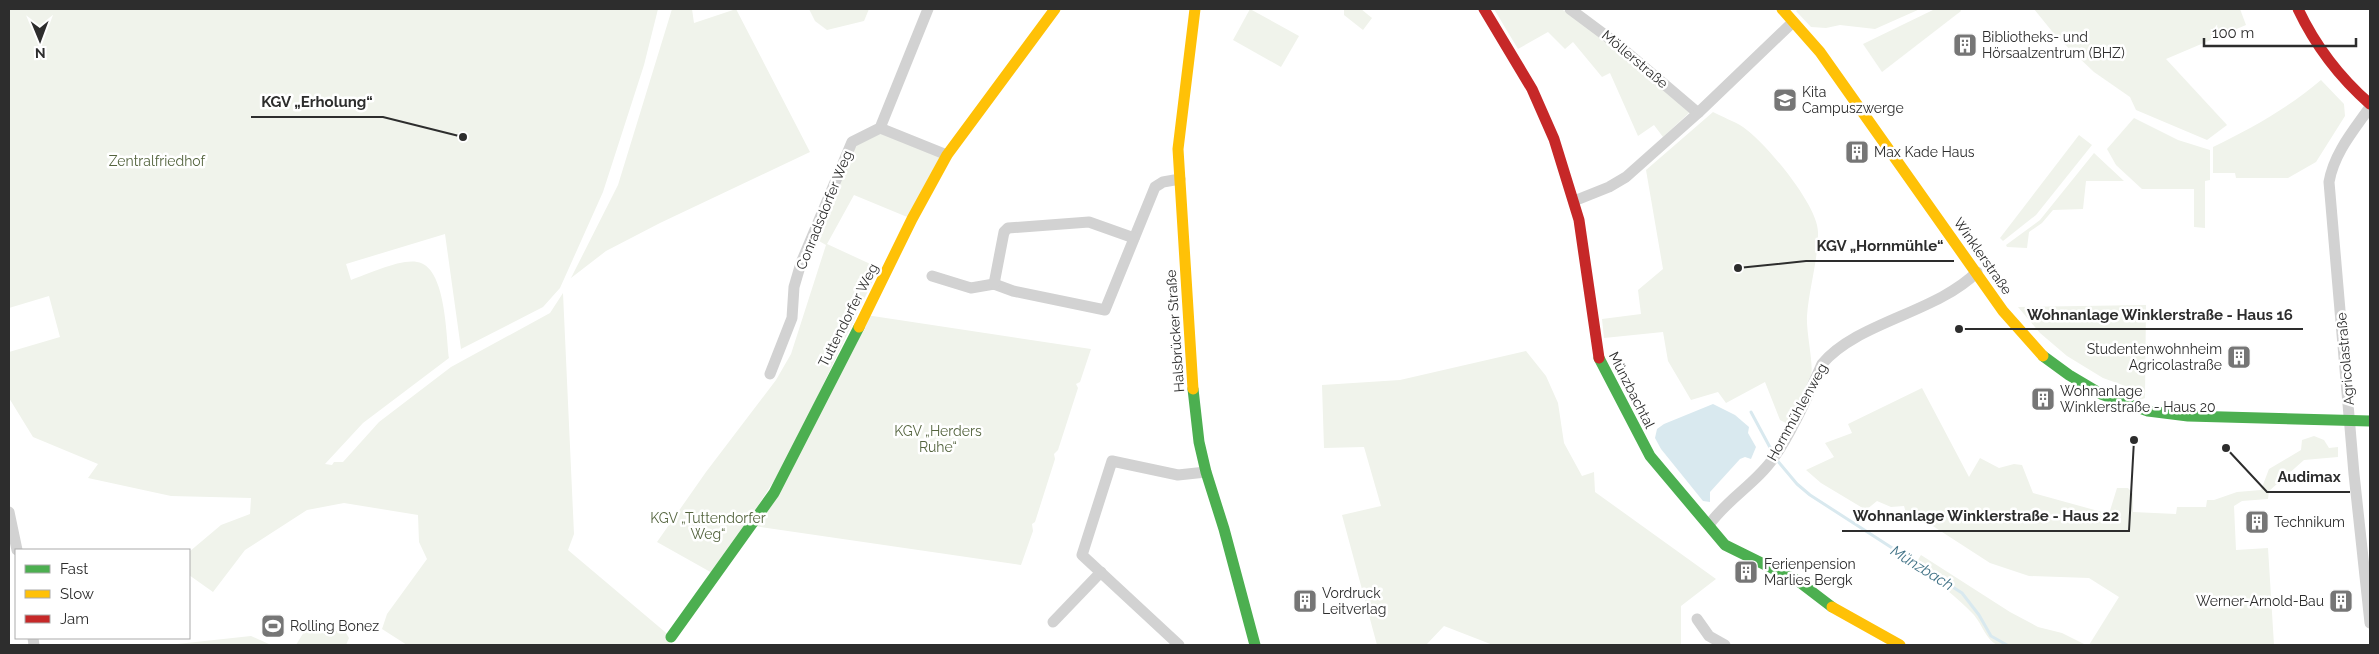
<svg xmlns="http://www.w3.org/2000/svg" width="2379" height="654" font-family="Raleway,sans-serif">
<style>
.green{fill:#f0f3eb}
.water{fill:#d9e9ef}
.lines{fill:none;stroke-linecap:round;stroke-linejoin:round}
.stream{stroke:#d9e9ef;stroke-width:3}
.street{stroke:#d2d2d2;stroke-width:11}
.fast{stroke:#4caf50;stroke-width:11}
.slow{stroke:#ffc107;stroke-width:11}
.jam{stroke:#c62828;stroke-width:11}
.labels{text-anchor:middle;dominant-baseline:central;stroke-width:5;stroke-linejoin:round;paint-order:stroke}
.poi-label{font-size:14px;fill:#2d2d2d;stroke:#fff;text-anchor:start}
.street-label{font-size:14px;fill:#2d2d2d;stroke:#fff}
.park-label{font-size:14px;fill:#54643e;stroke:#fff}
.water-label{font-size:15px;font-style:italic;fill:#427387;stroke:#fff}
.leader{fill:none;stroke:#2d2d2d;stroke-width:2}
.callout-dot{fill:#2d2d2d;stroke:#fff;stroke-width:2}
.callout-label{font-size:15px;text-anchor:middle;font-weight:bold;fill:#2d2d2d;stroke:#fff;stroke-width:5;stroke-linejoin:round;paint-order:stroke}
</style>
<rect width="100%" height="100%" fill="#fff"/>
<!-- green -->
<g class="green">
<path d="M9 9H658L644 65 603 192 560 288 543 307 461 349 445 234 346 264 351 280C368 274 400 259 417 262 446 266 446 335 449 358L363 423 325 464 332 465 334 462H343L379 422 451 367 550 313 563 293 574 534 568 550 671 637 669 645H407L382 629 387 614 427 559 419 542 418 515 344 503 307 510 245 550 213 592 189 575V552L221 525 250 514 251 498 171 496 88 478 98 464 33 437 9 398V352L60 337 49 296 9 308Z"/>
<path d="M672 9H692L694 23 736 9 810 152 660 223 606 251 571 278 618 185Z"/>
<path d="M809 9H869L864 21 827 30 815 21Z"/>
<path d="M1250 9 1299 36 1281 67 1233 40Z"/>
<path d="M1344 9H1361L1372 18 1363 30 1344 15Z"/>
<path d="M1494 9H1561L1579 19 1691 111 1663 137 1654 125 1638 136 1610 73 1602 77 1573 42 1565 49 1548 32 1518 49Z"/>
<path d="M1798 9H1920L1875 29 1840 25 1826 28 1811 27 1796 11Z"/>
<path d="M1935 9H1960L1961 11 1882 72 1863 44Z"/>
<path d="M2034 9H2240L2246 25 2166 59 2227 125 2207 140 2136 110 2130 97 2094 72 2055 35Z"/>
<path d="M2321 80 2344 104 2345 116 2316 162 2288 178H2236L2235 173H2213V147C2252 128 2288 108 2321 80Z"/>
<path d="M1713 112C1722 117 1734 121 1743 127 1765 142 1819 206 1818 233 1818 261 1809 288 1807 316 1806 333 1814 364 1811 376 1808 393 1795 409 1786 423L1780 420 1765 382 1726 403 1718 392 1691 400 1668 361 1663 332 1604 338 1602 319 1641 314 1638 290 1663 269 1646 170Z"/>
<path d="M2134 118 2178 140 2210 150V180L2205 181V228L2194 227V189H2142L2116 165 2107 149Z"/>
<path d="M880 128 947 155 912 219 854 195 827 244 879 268 786 462 714 574 657 542 706 472 776 380 791 354 826 245 812 237 852 142Z"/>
<path d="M2079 135 2092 145 2036 215 2003 241 2000 238Z"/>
<path d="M2094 153 2124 181H2086L2083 209 2053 210 2042 223 2029 232 2027 248 2007 247 2006 245 2040 220Z"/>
<path d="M2146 305 2145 398 2140 400 2128 387 2103 378 2067 356 2040 333 2018 307Z"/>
<path d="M866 315 1091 349 1080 382 1076 384 1078 388 1058 450 1054 454 1055 459 1035 522 1032 524 1033 531 1021 565 754 526Z"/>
<path d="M1526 351 1546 376 1558 403 1564 443 1582 476 1594 472 1595 492 1716 579 1681 606V645H1493L1444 626 1426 645H1377L1342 515 1381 506 1364 447 1324 448 1322 385 1400 380Z"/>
<path d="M1922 388 1969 477 1980 458 1999 468 2014 464 2022 465 2033 493 2109 514 2117 488H2128L2133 494V512L2176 514 2177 507H2206L2207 500H2214L2237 492 2261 490 2269 469 2301 450 2302 440 2314 436 2324 440 2329 448 2338 447V457L2304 460 2269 491 2268 499 2242 501 2234 506 2236 550 2268 548 2274 645H2089L2119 597 2089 578 2029 576 1990 563 1922 519 1907 516 1904 506 1891 507 1877 501 1866 510 1821 483 1806 470 1834 457 1825 443 1852 433 1848 424Z"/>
<path d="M1921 555 2010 612 2038 627 2062 633 2086 645H1997C1985 638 1983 626 1974 615 1957 597 1935 580 1914 566Z"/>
<path d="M312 625 346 633 349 638 346 645H296L307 627Z"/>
<path d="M251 636 271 645H172L177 644Z"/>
</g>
<!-- water -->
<path class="water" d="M1713 404 1735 415 1749 427 1748 433 1756 447 1751 459 1745 457 1740 459 1710 492V502L1703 501 1661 449 1655 438 1657 429 1664 424Z"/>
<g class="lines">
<!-- stream -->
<g class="stream">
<path d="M1751 412 1773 453"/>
<path d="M1776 459 1797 484 1810 495 1962 593 1979 615 1991 636 2007 645"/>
</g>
<!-- street -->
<g class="street">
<path d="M1570 9 1617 44 1698 113"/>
<path d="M2370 107C2354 130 2334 153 2329 182L2354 474 2370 623"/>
<path d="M880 128 947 155"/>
<path d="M1574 201 1609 187 1626 177 1698 113 1793 22"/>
<path d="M932 276 971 288 994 284 1013 291 1105 310 1155 187 1163 182 1180 179"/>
<path d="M994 284 1004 232 1008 228 1089 222 1134 238"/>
<path d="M770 374 792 318 794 287 801 263 852 142 880 128 928 9"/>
<path d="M9 512 17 550"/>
<path d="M1709 525C1727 499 1757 483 1775 456 1793 430 1809 394 1822 364 1857 322 1936 313 1977 272"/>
<path d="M1697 619 1709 636 1725 645"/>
<path d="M1053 622 1101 572"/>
<path d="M33 638 34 645"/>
<path d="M1179 645 1082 555 1112 461 1178 475 1206 472"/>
</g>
<!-- fast -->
<g class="fast">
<path d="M2043 356 2069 375 2101 394 2148 411 2188 416 2370 421"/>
<path d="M1599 358 1650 456 1725 545 1798 581 1832 607"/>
<path d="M1193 389 1199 442 1206 472 1224 529 1255 645"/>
<path d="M671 637 774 493 859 327"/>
</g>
<!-- slow -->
<g class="slow">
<path d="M1782 9 1820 52 2003 311 2043 356"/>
<path d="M859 327 912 219 947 155 1055 9"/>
<path d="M1193 389 1178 149 1195 9"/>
<path d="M1832 607 1900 645"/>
</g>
<!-- jam -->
<g class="jam">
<path d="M1484 9 1532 89 1554 139 1579 220 1599 358"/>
<path d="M2298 9C2316 47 2339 77 2370 104"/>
</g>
</g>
<!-- icons -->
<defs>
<g id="building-square" transform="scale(1.25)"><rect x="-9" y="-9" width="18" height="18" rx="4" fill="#767676" stroke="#fff"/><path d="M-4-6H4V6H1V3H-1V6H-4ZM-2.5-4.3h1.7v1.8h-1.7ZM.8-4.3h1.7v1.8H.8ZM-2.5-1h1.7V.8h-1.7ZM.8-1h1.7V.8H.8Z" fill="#fff"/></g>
<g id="school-square" transform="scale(1.25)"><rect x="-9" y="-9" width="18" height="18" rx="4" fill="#767676" stroke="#fff"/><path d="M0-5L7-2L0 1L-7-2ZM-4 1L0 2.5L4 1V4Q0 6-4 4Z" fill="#fff"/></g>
<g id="stadium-square" transform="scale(1.25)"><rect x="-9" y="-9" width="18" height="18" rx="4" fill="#767676" stroke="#fff"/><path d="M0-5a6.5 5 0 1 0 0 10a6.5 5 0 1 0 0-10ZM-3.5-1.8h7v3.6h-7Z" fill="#fff"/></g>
</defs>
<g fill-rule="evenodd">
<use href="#building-square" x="1965" y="45"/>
<use href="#school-square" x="1785" y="100"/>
<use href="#building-square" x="1857" y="152"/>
<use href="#building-square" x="2239" y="357"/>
<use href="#building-square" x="2043" y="399"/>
<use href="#building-square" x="2257" y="522"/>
<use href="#building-square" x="1746" y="572"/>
<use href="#building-square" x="1305" y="601"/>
<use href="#building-square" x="2341" y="601"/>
<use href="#stadium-square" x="273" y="626"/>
</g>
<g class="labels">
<!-- poi labels -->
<g class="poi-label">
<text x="1982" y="37">Bibliotheks- und<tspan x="1982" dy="16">Hörsaalzentrum (BHZ)</tspan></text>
<text x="1802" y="92">Kita<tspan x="1802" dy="16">Campuszwerge</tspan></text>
<text x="1874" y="152">Max Kade Haus</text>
<text x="2222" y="349" text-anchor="end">Studentenwohnheim<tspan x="2222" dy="16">Agricolastraße</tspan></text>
<text x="2060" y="391">Wohnanlage<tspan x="2060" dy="16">Winklerstraße - Haus 20</tspan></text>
<text x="2274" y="522">Technikum</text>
<text x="1764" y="564">Ferienpension<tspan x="1764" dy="16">Marlies Bergk</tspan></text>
<text x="1322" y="593">Vordruck<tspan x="1322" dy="16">Leitverlag</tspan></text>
<text x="2324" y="601" text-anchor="end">Werner-Arnold-Bau</text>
<text x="290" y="626">Rolling Bonez</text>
</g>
<!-- street labels -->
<g class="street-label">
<text transform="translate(1635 59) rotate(40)">Möllerstraße</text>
<text transform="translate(824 210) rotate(-68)">Conradsdorfer Weg</text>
<text transform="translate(1983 256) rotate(55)">Winklerstraße</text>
<text transform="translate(848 315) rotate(-63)">Tuttendorfer Weg</text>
<text transform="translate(1175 331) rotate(-94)">Halsbrücker Straße</text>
<text transform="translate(2345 359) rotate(-95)">Agricolastraße</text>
<text transform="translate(1632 390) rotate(63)">Münzbachtal</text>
<text transform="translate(1797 412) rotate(-61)">Hornmühlenweg</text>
</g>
<!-- park labels -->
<g class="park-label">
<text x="157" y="161">Zentralfriedhof</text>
<text x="938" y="431">KGV „Herders<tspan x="938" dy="16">Ruhe“</tspan></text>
<text x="708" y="518">KGV „Tuttendorfer<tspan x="708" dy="16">Weg“</tspan></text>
</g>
<!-- water labels -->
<g class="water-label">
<text transform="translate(1922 568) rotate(32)">Münzbach</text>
</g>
</g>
<!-- callouts -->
<path class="leader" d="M463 137L383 117H251M1738 268L1806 261H1954M1959 329L2016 329H2303M2226 448L2267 492H2350M2134 440L2129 531H1842"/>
<g class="callout-dot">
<circle cx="463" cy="137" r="5"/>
<circle cx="1738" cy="268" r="5"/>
<circle cx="1959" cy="329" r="5"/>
<circle cx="2226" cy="448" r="5"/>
<circle cx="2134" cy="440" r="5"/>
</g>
<g class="callout-label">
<text x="317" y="107">KGV „Erholung“</text>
<text x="1880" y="251">KGV „Hornmühle“</text>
<text x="2160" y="320">Wohnanlage Winklerstraße - Haus 16</text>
<text x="2309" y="482">Audimax</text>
<text x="1986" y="521">Wohnanlage Winklerstraße - Haus 22</text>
</g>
<!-- border -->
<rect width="2379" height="654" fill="none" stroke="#2d2d2d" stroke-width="20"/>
<!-- legend -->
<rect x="15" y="549" width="175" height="90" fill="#ffffff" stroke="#ababab"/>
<rect x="25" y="565" width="25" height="8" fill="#4caf50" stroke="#ababab"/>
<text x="60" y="574" font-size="15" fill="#2d2d2d">Fast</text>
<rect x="25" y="590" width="25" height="8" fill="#ffc107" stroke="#ababab"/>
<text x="60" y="599" font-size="15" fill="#2d2d2d">Slow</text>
<rect x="25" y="615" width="25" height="8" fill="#c62828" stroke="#ababab"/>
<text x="60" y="624" font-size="15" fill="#2d2d2d">Jam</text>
<!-- north arrow -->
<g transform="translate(40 40) rotate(179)" stroke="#ffffff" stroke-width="4" paint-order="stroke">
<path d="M0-4L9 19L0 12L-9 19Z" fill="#2d2d2d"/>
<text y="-8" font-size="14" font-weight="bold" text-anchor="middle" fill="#2d2d2d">N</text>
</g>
<!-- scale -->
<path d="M2204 38v8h152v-8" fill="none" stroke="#2d2d2d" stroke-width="2.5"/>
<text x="2212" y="38" font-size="15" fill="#2d2d2d" stroke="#ffffff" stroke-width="4" paint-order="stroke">100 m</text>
</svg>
